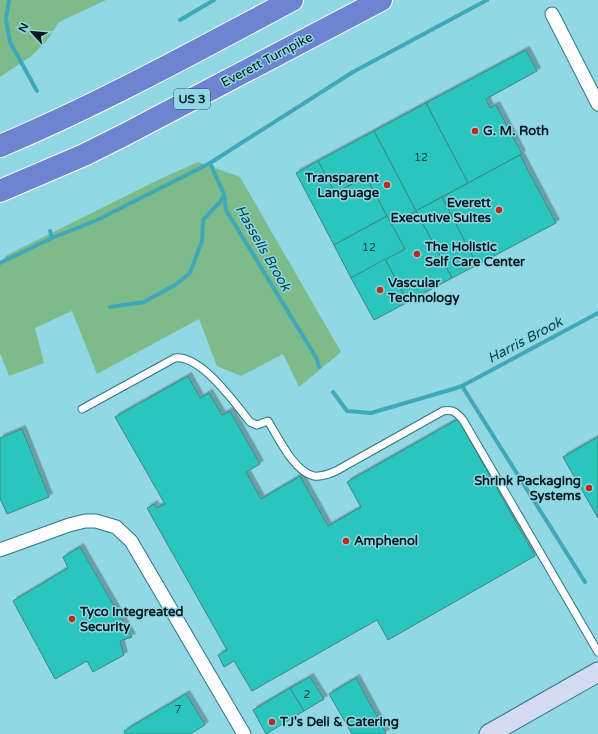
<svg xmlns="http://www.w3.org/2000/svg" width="598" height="734" font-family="'Varela Round',sans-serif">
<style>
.green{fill:#7dbc8a}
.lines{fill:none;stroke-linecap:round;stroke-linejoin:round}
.stream{stroke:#3fa9b9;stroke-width:4}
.building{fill:#29c6be;stroke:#3e8681;filter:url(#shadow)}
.lane-casing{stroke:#2f7682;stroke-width:9}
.street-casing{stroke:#2f7682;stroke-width:15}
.secondary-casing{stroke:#2f7682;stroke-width:21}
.highway-casing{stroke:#fff;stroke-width:24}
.lane{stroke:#fff;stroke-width:7}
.street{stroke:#fff;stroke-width:13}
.secondary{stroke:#d3daf1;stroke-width:19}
.highway{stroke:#6d84d0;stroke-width:22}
.poi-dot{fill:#b92b1e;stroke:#91d7e4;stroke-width:1.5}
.labels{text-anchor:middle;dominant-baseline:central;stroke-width:3;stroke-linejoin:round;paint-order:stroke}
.number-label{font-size:11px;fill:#0a4446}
.shield{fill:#91d7e4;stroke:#2c5259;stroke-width:1}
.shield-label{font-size:12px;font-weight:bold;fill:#00191e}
.street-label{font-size:13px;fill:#00191e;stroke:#91d7e4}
.poi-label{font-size:13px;font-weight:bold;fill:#00191e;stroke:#91d7e4;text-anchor:start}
.water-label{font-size:14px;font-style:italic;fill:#02454e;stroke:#91d7e4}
</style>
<defs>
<filter id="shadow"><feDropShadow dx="3.5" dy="-3.5" stdDeviation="0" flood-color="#0004"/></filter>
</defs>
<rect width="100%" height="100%" fill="#91d7e4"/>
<!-- green -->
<g class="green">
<path d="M0 0H106L59 22 46 42 30 57 0 77Z"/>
<path d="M198 162 240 177 341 352 299 387 283 354 241 376 217 366 199 319 97 374 72 311 35 328 44 363 9 376 0 353V264L7 255 160 179Z"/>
</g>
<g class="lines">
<!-- stream -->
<g class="stream">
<path d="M9 0 6 19 10 42 37 91"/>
<path d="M180 20 214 0"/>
<path d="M210 163 353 72 487 0"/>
<path d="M50 231 52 238"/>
<path d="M0 263 52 238 97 220 210 163 224 194 226 210 317 359 319 367"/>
<path d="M110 307 144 302 175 285 190 273 202 241 203 220 221 201 224 194"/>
<path d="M462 386 585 582"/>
<path d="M333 392 347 411 371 413 453 389 462 386 598 313"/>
</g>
</g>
<!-- building -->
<g class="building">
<path d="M526 50 537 71 486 99 490 108 496 105 522 154 468 183 426 103Z"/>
<path d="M426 103 468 183 416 211 374 131Z"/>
<path d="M374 131 416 211 391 224 366 177 335 193 318 161Z"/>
<path d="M520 155 556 223 477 265 442 197Z"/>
<path d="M318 161 335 193 366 177 387 216 334 245 296 173Z"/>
<path d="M442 197 477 265 452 278 416 211Z"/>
<path d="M416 211 452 278 408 302 385 259 405 249 391 224Z"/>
<path d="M387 216 405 249 351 278 334 245Z"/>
<path d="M385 259 408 302 374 320 351 278Z"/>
<path d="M188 376 200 398 209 393 222 415 230 411 260 464 246 472 261 499 300 476 328 526 361 507 347 482 458 419 535 556 388 640 377 620 252 691 234 661 224 667 218 655 227 650 147 508 154 504 156 508 165 504 115 417Z"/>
<path d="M22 429 49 497 7 514 0 498V438Z"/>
<path d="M598 437V518L563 457Z"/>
<path d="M80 547 132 637 120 641 124 655 93 672 87 661 55 679 13 601 68 568 63 557Z"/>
<path d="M310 677 324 699 304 711 290 688Z"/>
<path d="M356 678 386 733 384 734H352L329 694Z"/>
<path d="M290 688 304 711 266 734 253 710Z"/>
<path d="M186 694 205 725 190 734H125L124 731Z"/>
</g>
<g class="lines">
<!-- lane casing -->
<g class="lane-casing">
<path id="lane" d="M82 409 175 358C201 355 235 403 250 422L257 425 268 421C278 437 294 472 314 476 322 477 329 474 336 471L443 411C453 409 456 412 463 420L598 652"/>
</g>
<!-- street casing -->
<g class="street-casing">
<g id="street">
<path d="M552 14 598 104"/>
<path d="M0 550 69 525 85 521H96L116 527 131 541 244 734"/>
</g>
</g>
<!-- secondary casing -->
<g class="secondary-casing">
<path id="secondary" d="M489 734 598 672"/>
</g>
<!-- highway casing -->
<g class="highway-casing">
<g id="highway">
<path d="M0 146C100 104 196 51 292 0"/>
<path d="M0 191 84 155 126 134 381 0"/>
</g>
</g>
<!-- lane -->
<use href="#lane" class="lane"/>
<!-- street -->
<use href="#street" class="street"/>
<!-- secondary -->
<use href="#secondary" class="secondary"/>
<!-- highway -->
<use href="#highway" class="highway"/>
</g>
<!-- markers -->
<g class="poi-dot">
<circle cx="475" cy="131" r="4"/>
<circle cx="387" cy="185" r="4"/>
<circle cx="499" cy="210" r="4"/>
<circle cx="417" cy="254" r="4"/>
<circle cx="380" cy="290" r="4"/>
<circle cx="589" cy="488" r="4"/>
<circle cx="346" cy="541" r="4"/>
<circle cx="72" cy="619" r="4"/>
<circle cx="272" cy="722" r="4"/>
</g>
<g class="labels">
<!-- number labels -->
<g class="number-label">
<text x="421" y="157">12</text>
<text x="369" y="247">12</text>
<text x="307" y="694">2</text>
<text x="178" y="709">7</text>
</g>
<!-- shield labels -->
<rect class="shield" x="174" y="89" width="36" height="20" rx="3"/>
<g class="shield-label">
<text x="192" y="99">US 3</text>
</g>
<!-- street labels -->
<g class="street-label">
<text transform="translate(267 60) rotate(-28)">Everett Turnpike</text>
</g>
<!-- poi labels -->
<g class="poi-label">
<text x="483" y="131">G. M. Roth</text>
<text x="379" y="178" text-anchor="end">Transparent<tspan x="379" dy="15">Language</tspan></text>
<text x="491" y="203" text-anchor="end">Everett<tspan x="491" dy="15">Executive Suites</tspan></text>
<text x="425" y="247">The Holistic<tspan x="425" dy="15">Self Care Center</tspan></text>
<text x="388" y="283">Vascular<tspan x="388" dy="15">Technology</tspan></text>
<text x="581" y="481" text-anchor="end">Shrink Packaging<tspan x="581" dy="15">Systems</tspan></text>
<text x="354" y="541">Amphenol</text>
<text x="80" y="612">Tyco Integreated<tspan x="80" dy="15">Security</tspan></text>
<text x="280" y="722">TJ's Deli &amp; Catering</text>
</g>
<!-- water labels -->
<g class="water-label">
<text transform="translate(263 248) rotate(60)">Hassells Brook</text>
<text transform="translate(525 340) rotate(-28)">Harris Brook</text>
</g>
</g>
<!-- north arrow -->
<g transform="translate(32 32) rotate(297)" stroke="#91d7e4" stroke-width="3" paint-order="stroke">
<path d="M0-3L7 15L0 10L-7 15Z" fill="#00191e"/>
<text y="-6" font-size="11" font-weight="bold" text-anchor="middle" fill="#00191e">N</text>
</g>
</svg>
